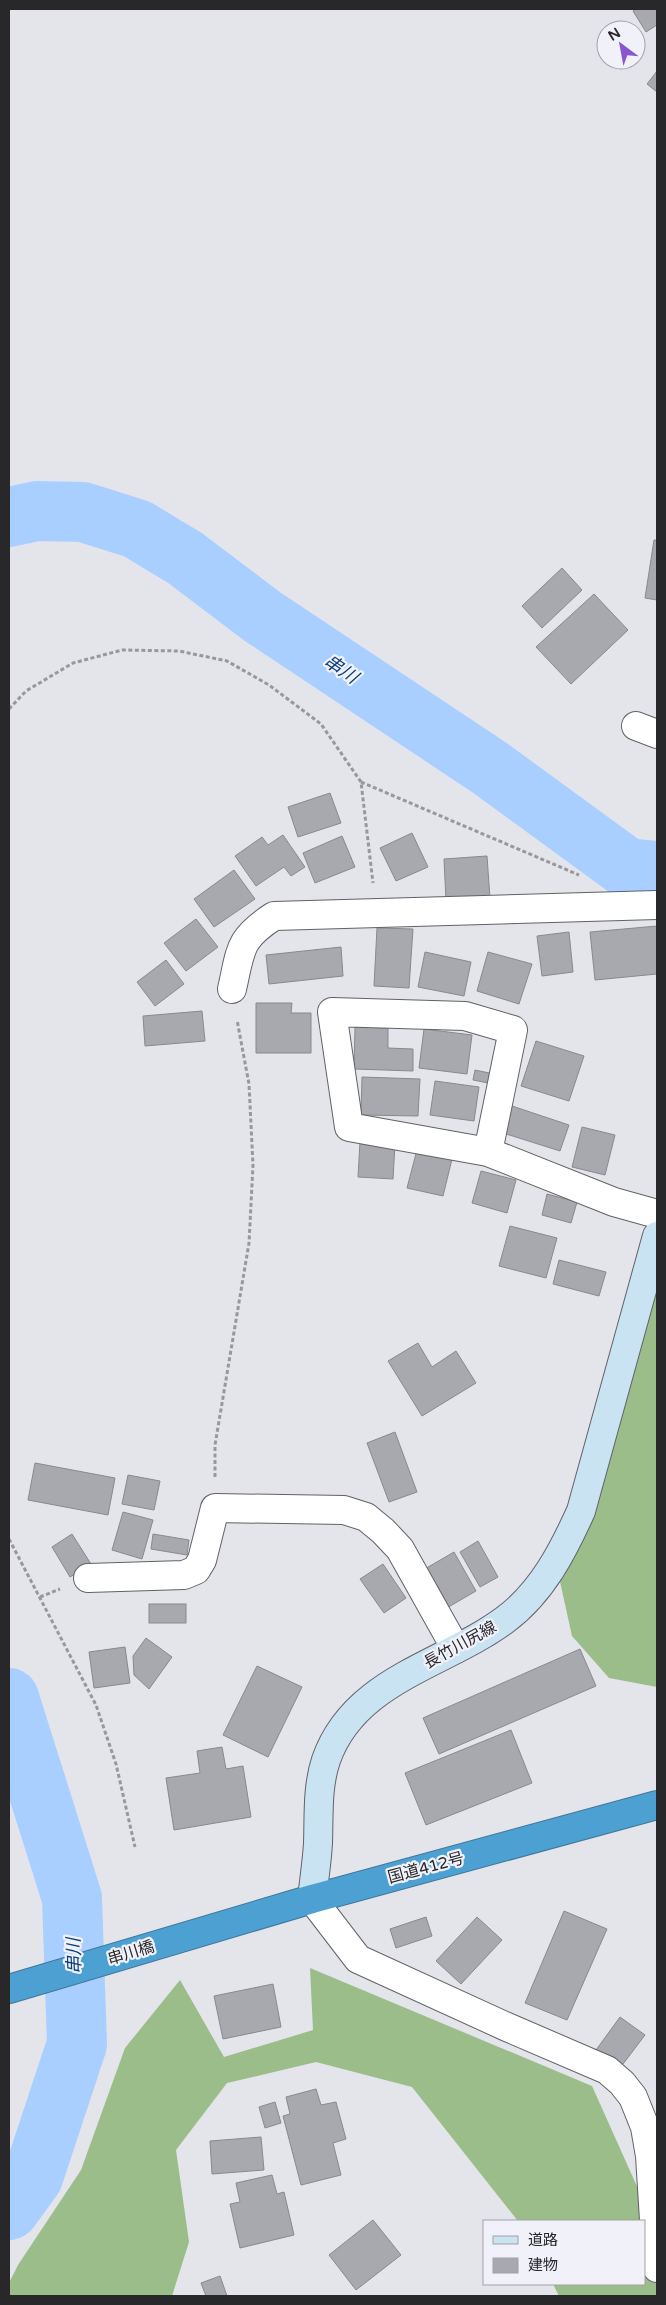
<svg xmlns="http://www.w3.org/2000/svg" width="666" height="2305" font-family="'Varela Round','Noto Sans JP',sans-serif">
<style>
.forest{fill:#9abd8a}
.lines{fill:none;stroke-linecap:round;stroke-linejoin:round}
.river{stroke:#a8cfff;stroke-width:60}
.building{fill:#a8a8af;stroke:#88888f}
.street-casing{stroke:#626168;stroke-width:30}
.secondary-casing{stroke:#626168;stroke-width:30}
.highway-casing{stroke:#3f7798;stroke-width:30}
.path{stroke:#97979c;stroke-width:3;stroke-dasharray:4 2.5;stroke-linecap:butt}
.street{stroke:#fff;stroke-width:28}
.secondary{stroke:#c9e3f2;stroke-width:28}
.highway{stroke:#4ca1d2;stroke-width:28}
.labels{text-anchor:middle;dominant-baseline:central;stroke-width:4.5;stroke-linejoin:round;paint-order:stroke}
.street-label{font-size:16px;fill:#28282b;stroke:#f1f1f9}
.water-label{font-size:18px;font-style:italic;fill:#0b4078;stroke:#f1f1f9}
</style>
<rect width="100%" height="100%" fill="#e4e4eb"/>
<!-- forest -->
<g class="forest">
<path d="M657 1246V1687L609 1678 572 1636 557 1568Z"/>
<path d="M310 1968 592 2086 657 2231V2296H559L553 2284H645V2221H518L412 2087 316 2062 227 2083 176 2150 189 2242 172 2296H9V2283L18 2265 81 2170 125 2048 180 1980 224 2057 313 2030Z"/>
</g>
<g class="lines">
<!-- river -->
<g class="river">
<path d="M9 517 37 511 83 512 137 529 185 558 263 617 490 768 627 868 657 871"/>
<path d="M9 1698 72 1898 77 2044 33 2177 9 2210"/>
</g>
</g>
<!-- building -->
<g class="building">
<path d="M636 9H657V25L646 32 633 11Z"/>
<path d="M657 71V92L647 84Z"/>
<path d="M654 540H657V600L645 598Z"/>
<path d="M562 568 582 590 542 628 522 606Z"/>
<path d="M594 594 628 630 571 684 536 647Z"/>
<path d="M330 793 341 823 298 837 288 807Z"/>
<path d="M412 833 428 867 396 881 380 848Z"/>
<path d="M283 835 305 867 291 876 284 867 256 886 235 856 262 837 268 845Z"/>
<path d="M342 836 355 867 315 883 303 853Z"/>
<path d="M487 856 490 898 446 901 444 859Z"/>
<path d="M234 870 255 899 214 927 194 899Z"/>
<path d="M196 919 218 947 186 971 164 943Z"/>
<path d="M657 926V974L595 980 590 932Z"/>
<path d="M377 928 413 929 409 988 374 986Z"/>
<path d="M569 932 573 972 542 976 537 936Z"/>
<path d="M341 947 343 976 269 984 266 955Z"/>
<path d="M425 952 471 962 464 996 418 987Z"/>
<path d="M488 952 532 964 519 1004 477 991Z"/>
<path d="M166 960 184 984 155 1006 137 982Z"/>
<path d="M256 1003H292L291 1013H311V1053H256Z"/>
<path d="M202 1011 205 1041 145 1046 143 1016Z"/>
<path d="M355 1027 388 1028V1048L413 1049V1071L354 1069Z"/>
<path d="M424 1029 472 1035 467 1074 419 1068Z"/>
<path d="M536 1041 584 1056 569 1101 521 1086Z"/>
<path d="M475 1070 494 1074 493 1084 473 1080Z"/>
<path d="M362 1077 420 1079 418 1116 361 1115Z"/>
<path d="M435 1081 479 1087 474 1121 430 1115Z"/>
<path d="M512 1106 569 1125 560 1151 503 1133Z"/>
<path d="M582 1127 615 1135 605 1175 572 1167Z"/>
<path d="M360 1142 395 1144 393 1179 358 1177Z"/>
<path d="M418 1146 453 1155 443 1196 407 1188Z"/>
<path d="M481 1171 516 1180 507 1213 472 1203Z"/>
<path d="M547 1194 577 1202 571 1223 542 1215Z"/>
<path d="M510 1226 557 1238 546 1278 499 1266Z"/>
<path d="M559 1260 606 1272 599 1296 553 1284Z"/>
<path d="M418 1343 432 1367 456 1351 476 1383 422 1416 388 1361Z"/>
<path d="M395 1432 417 1492 389 1502 367 1443Z"/>
<path d="M35 1463 115 1478 108 1515 28 1500Z"/>
<path d="M128 1475 160 1481 154 1510 122 1504Z"/>
<path d="M123 1512 153 1520 142 1559 112 1550Z"/>
<path d="M72 1534 91 1564 70 1577 52 1547Z"/>
<path d="M153 1534 189 1540 187 1555 151 1549Z"/>
<path d="M478 1541 498 1577 480 1587 460 1552Z"/>
<path d="M454 1552 476 1591 445 1609 423 1570Z"/>
<path d="M383 1564 406 1598 384 1613 360 1579Z"/>
<rect x="149" y="1604" width="37" height="19"/>
<path d="M146 1638 172 1657 149 1689 134 1675 133 1656Z"/>
<path d="M125 1647 130 1683 94 1688 89 1652Z"/>
<path d="M580 1649 596 1686 439 1754 423 1718Z"/>
<path d="M257 1666 302 1687 268 1757 223 1735Z"/>
<path d="M511 1730 532 1783 426 1825 405 1773Z"/>
<path d="M222 1747 226 1769 243 1766 251 1817 174 1830 166 1778 200 1773 197 1751Z"/>
<path d="M564 1911 607 1929 567 2020 525 2003Z"/>
<path d="M426 1917 432 1936 396 1948 390 1929Z"/>
<path d="M477 1917 502 1940 461 1984 436 1961Z"/>
<path d="M273 1984 281 2027 223 2039 214 1996Z"/>
<path d="M620 2017 645 2035 620 2068 596 2050Z"/>
<path d="M316 2089 321 2105 336 2102 346 2139 333 2143 341 2175 301 2185 283 2116 290 2114 286 2097Z"/>
<path d="M275 2102 281 2123 265 2128 259 2107Z"/>
<path d="M261 2137 264 2170 212 2174 210 2141Z"/>
<path d="M272 2175 277 2194 284 2192 294 2235 240 2248 230 2204 240 2202 236 2183Z"/>
<path d="M373 2220 401 2255 356 2290 329 2255Z"/>
<path d="M220 2276 227 2296H206L201 2283Z"/>
</g>
<g class="lines">
<!-- street casing -->
<g class="street-casing">
<g id="street">
<path d="M636 726 657 734"/>
<path d="M232 989C241 950 238 939 274 916L657 905"/>
<path d="M488 1152 513 1030 465 1016 332 1012 349 1127 488 1152 614 1202 657 1214"/>
<path d="M88 1578 184 1575 196 1570 202 1560 215 1508 344 1510 366 1517 383 1531 400 1549 456 1649"/>
<path d="M312 1899 358 1959 507 2027 607 2070 622 2083 633 2097 645 2127 650 2156 657 2268"/>
</g>
</g>
<!-- secondary casing -->
<g class="secondary-casing">
<path id="secondary" d="M312 1899C314 1880 317 1861 318 1843 319 1815 317 1787 326 1760 354 1679 445 1665 506 1619 542 1592 563 1551 581 1511L657 1236"/>
</g>
<!-- highway casing -->
<g class="highway-casing">
<path id="highway" d="M9 1989 312 1899 657 1805"/>
</g>
<!-- path -->
<g class="path">
<path d="M9 709 26 691 73 663 122 650 179 651 227 661 269 685 321 724 361 782 373 883"/>
<path d="M361 782 579 875"/>
<path d="M215 1477V1445L249 1243 253 1165 249 1084 237 1020"/>
<path d="M9 1539 96 1705 116 1764 135 1847"/>
<path d="M40 1597 60 1589"/>
</g>
<!-- street -->
<use href="#street" class="street"/>
<!-- secondary -->
<use href="#secondary" class="secondary"/>
<!-- highway -->
<use href="#highway" class="highway"/>
</g>
<g class="labels">
<!-- street labels -->
<g class="street-label">
<text transform="translate(460 1645) rotate(-29)">長竹川尻線</text>
<text transform="translate(426 1868) rotate(-15)">国道412号</text>
<text transform="translate(131 1953) rotate(-17)">串川橋</text>
</g>
<!-- water labels -->
<g class="water-label">
<text transform="translate(341 669) rotate(34)">串川</text>
<text transform="translate(74 1956) rotate(-92)">串川</text>
</g>
</g>
<!-- border -->
<rect width="666" height="2305" fill="none" stroke="#28282b" stroke-width="20"/>
<!-- legend -->
<rect x="483" y="2220" width="162" height="65" fill="#f1f1f9" stroke="#a1a1a7"/>
<rect x="493" y="2236" width="25" height="8" fill="#c9e3f2" stroke="#a1a1a7"/>
<text x="528" y="2245" font-size="15" fill="#28282b">道路</text>
<rect x="493" y="2258" width="25" height="15" fill="#a8a8af" stroke="#a1a1a7"/>
<text x="528" y="2270" font-size="15" fill="#28282b">建物</text>
<!-- north arrow -->
<g transform="translate(621 45) rotate(328)"><circle r="24" fill="#f1f1f9" stroke="#a1a1a7"/>
<path d="M0-4L9 19L0 12L-9 19Z" fill="#8856cf"/>
<text y="-8" font-size="14" font-weight="bold" text-anchor="middle" fill="#28282b">N</text>
</g>
</svg>
